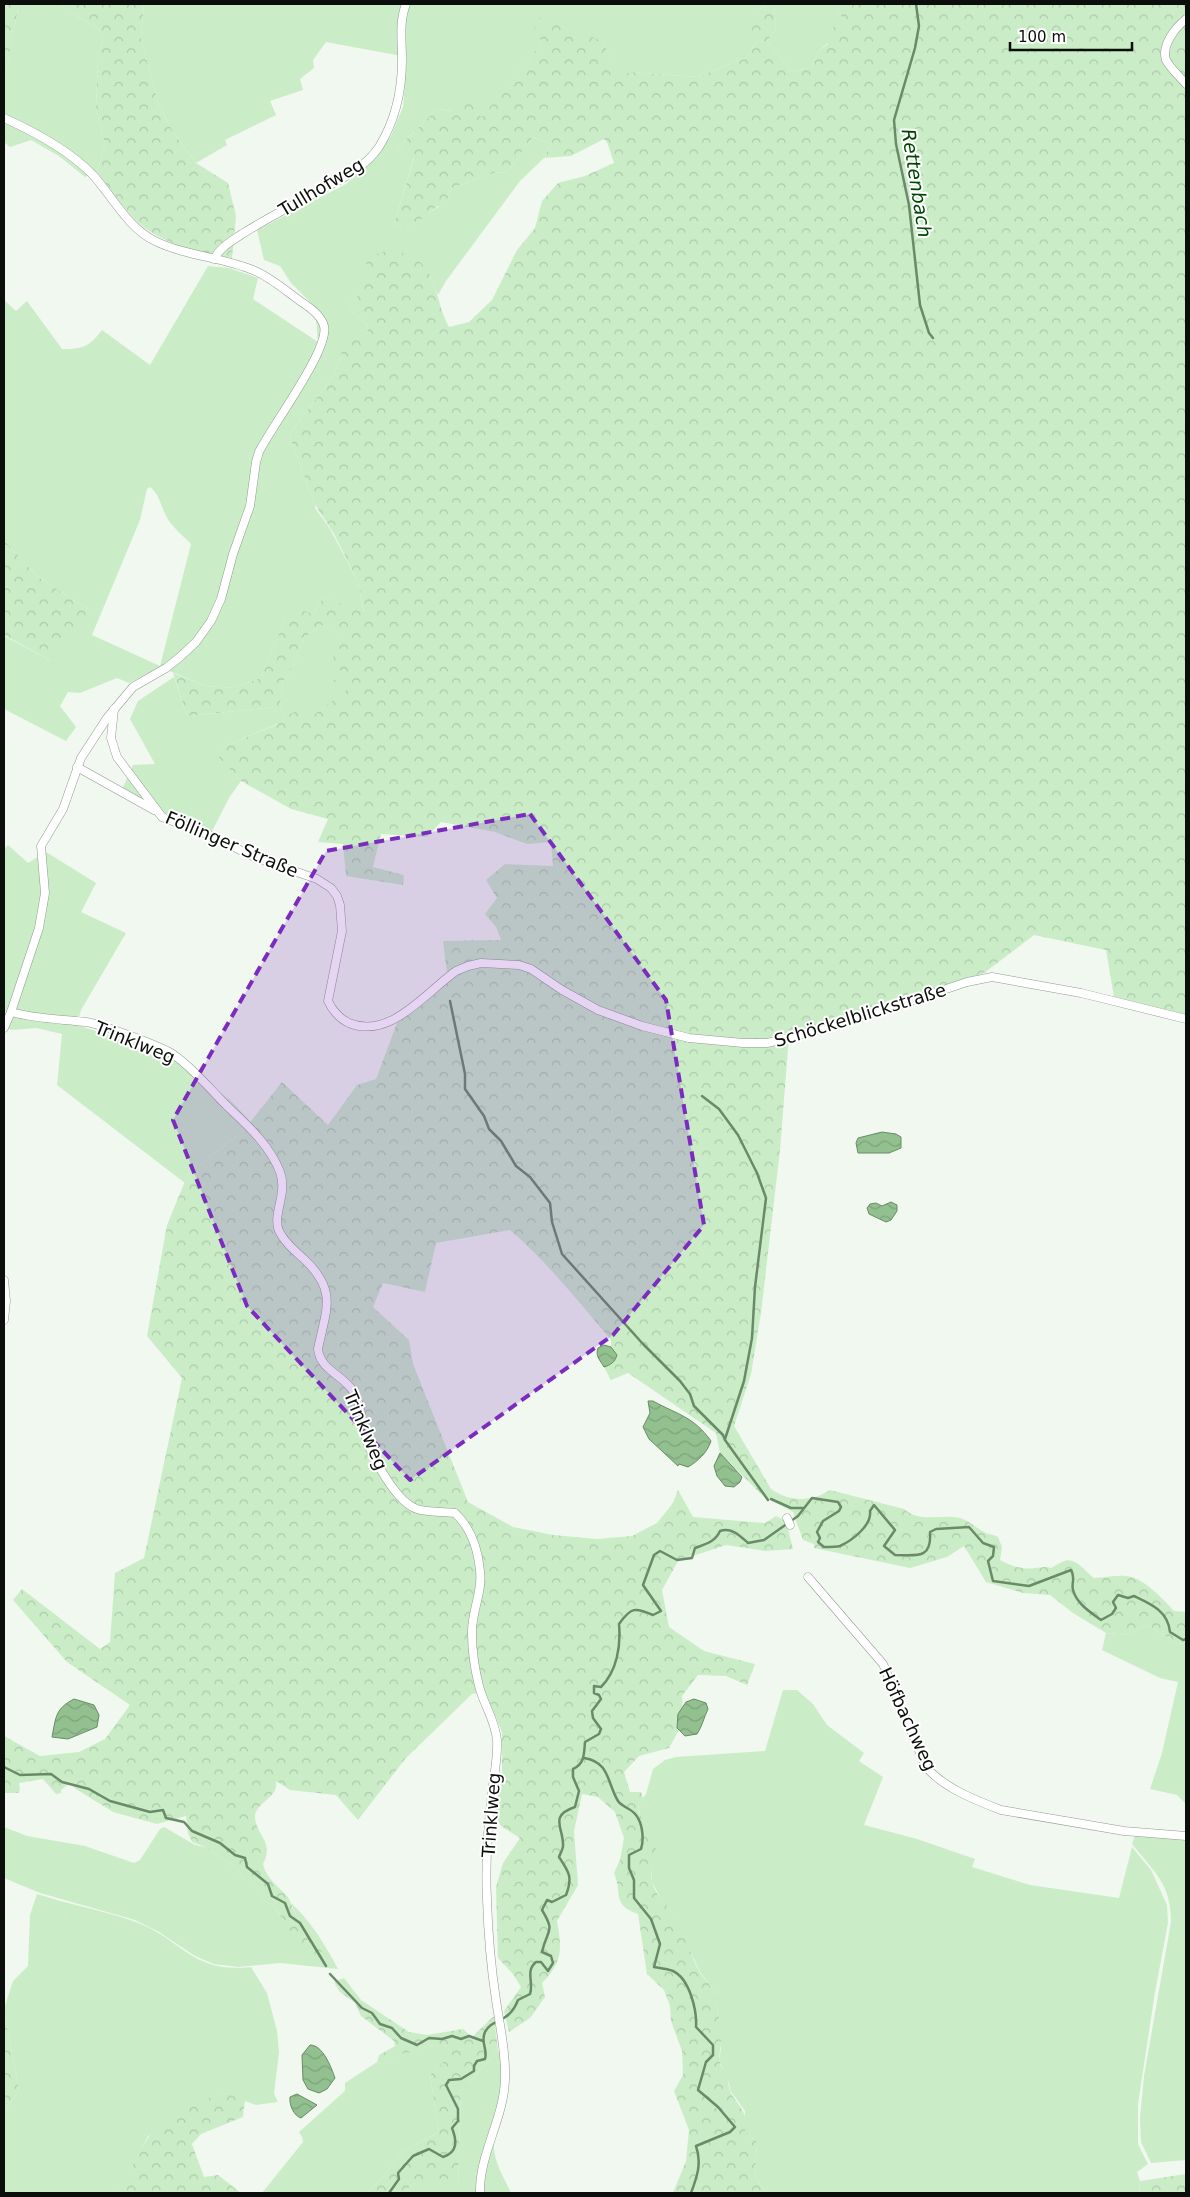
<svg xmlns="http://www.w3.org/2000/svg" width="1190" height="2197" font-family="'DejaVu Sans',sans-serif">
<style>
.green{fill:#caedc7;fill-rule:evenodd}
.forest{fill:url(#forest-crowns);fill-rule:evenodd}
.water{fill:url(#water-waves);stroke:#6a8b67}
.lines{fill:none;stroke-linecap:round;stroke-linejoin:round}
.stream{stroke:#6a8b67;stroke-width:2.5}
.street-casing{stroke:#929a91;stroke-width:9}
.street{stroke:#fff;stroke-width:8}
.marked{fill:#7b2cbf;fill-opacity:0.2;stroke:#7b2cbf;stroke-width:4;stroke-dasharray:10 6;stroke-linejoin:round}
.labels{text-anchor:middle;dominant-baseline:central;stroke-width:4;stroke-linejoin:round;paint-order:stroke}
.street-label{font-size:18px;fill:#0b0e0a;stroke:#fff}
.water-label{font-size:19px;font-style:italic;fill:#004602;stroke:#fff}
</style>
<defs>
<pattern id="forest-crowns" width="20" height="18" patternUnits="userSpaceOnUse" patternTransform="scale(1.25)"><rect width="20" height="18" fill="#caedc7"/><path d="M2 6a3 3 0 1 1 6 0M12 15a3 3 0 1 1 6 0" fill="none" stroke="#accaaa"/></pattern>
<pattern id="water-waves" width="16" height="10" patternUnits="userSpaceOnUse" patternTransform="scale(1.25)"><rect width="16" height="10" fill="#92c08f"/><path d="M0 5q4-4 8 0t8 0" fill="none" stroke="#7da47a"/></pattern>
</defs>
<rect width="100%" height="100%" fill="#f0f8ef"/>
<!-- green -->
<g class="green">
<path d="M19 4H62L64 9 98 28 103 40 98 55 96 108 105 145 97 172 85 177 59 156 31 140 10 147 4 142V70H6Z"/>
<path d="M144 4H768L758 11 756 42 746 58 697 77 631 72 620 77 602 41 542 42 482 118 476 114 437 109 396 150 414 157 394 224 404 229 446 202 452 188 496 172 507 173 533 137 551 144 544 158 520 181 446 281 438 295 430 275 369 273 367 286 348 307 368 326 367 336 357 334 343 340 341 358 334 375 289 435 315 505V508L330 529 358 582 364 614 324 596 313 614 285 619 261 678 233 688 206 686 160 667 129 683 117 678 80 693 68 692 60 706 76 727 66 741 4 709V636L50 660 89 610 38 577 4 540V300L16 311 27 301 62 349C83 349 89 347 102 330L150 365 208 266 229 268 258 278 253 299 318 342 315 307 291 283 280 266 264 260 257 230 346 184 369 165 391 136 403 107 407 57 326 42 313 60 314 68 300 79 303 90 270 101 276 115 225 140 227 145 196 163 175 135 159 106 141 38ZM150 487C160 494 162 511 169 521 175 529 184 537 191 544L160 666 92 635 140 520 147 489Z"/>
<path d="M774 4H834L842 18 851 22 819 51 812 67 792 72 767 41 776 29Z"/>
<path d="M323 625 345 641 341 671 349 689 311 717 284 716 280 706 283 682 293 665 304 637Z"/>
<path d="M174 677 187 716 275 707 279 723 214 751 241 781 229 798 208 839 159 819 148 809 120 794 133 765 155 764 130 719 138 701Z"/>
<path d="M8 845 28 863 46 852 96 883 81 912 126 933 81 1010 77 1025 168 1055 230 1100 249 1120 244 1130 188 1174 185 1183 57 1085 62 1034 36 1028 13 1030 4 1028V849Z"/>
<path d="M1147 1625 1177 1643 1186 1644V1804L1177 1795 1150 1789 1162 1753 1178 1682 1160 1678 1102 1650 1106 1633 1128 1635Z"/>
<path d="M783 1690H797L813 1704 827 1725 864 1753 859 1761 883 1777 864 1825 917 1839 975 1859 972 1867 1030 1885 1119 1898 1132 1847 1151 1870 1167 1905 1168 1923 1155 1992 1138 2104V2144L1148 2164 1137 2172 1140 2181 1139 2193H766L755 2177 757 2142 745 2131V2111L730 2090 729 2083 719 2060 721 2049 718 2011 711 1986 700 1972 672 1912 665 1906 652 1882 651 1866 656 1848 649 1826 641 1819 638 1805 646 1794 653 1769 665 1760 676 1757 765 1751Z"/>
<path d="M4 1827 27 1836 85 1846 134 1863 140 1860 160 1829 164 1827 195 1845 205 1847 228 1862 237 1869 244 1879 253 1883 264 1901 274 1906 279 1914 318 1956 322 1950C317 1932 296 1921 291 1903 310 1920 326 1946 338 1969L280 1963 238 1967 214 1964 195 1956 159 1932 135 1920 40 1893 4 1878Z"/>
<path d="M1135 1835 1186 1840V2160L1151 2163 1141 2142 1140 2118 1144 2076 1171 1922C1171 1883 1154 1872 1132 1844Z"/>
<path d="M37 1894C68 1904 101 1910 133 1921 181 1937 190 1974 251 1967L267 1993 277 2031 279 2053 274 2094 278 2102 256 2105 222 2093 148 2136 124 2182 114 2193H4V2111L19 2091 4 2009 13 1981 28 1966 30 1915Z"/>
<path d="M505 2042H507C509 2066 510 2088 504 2112 502 2122 494 2135 494 2145 493 2161 505 2179 511 2193H482L483 2177 501 2118Z"/>
<path d="M439 2044 448 2046 453 2054 430 2075 439 2132 403 2152 379 2182 367 2193H262L303 2142 302 2137 299 2132 345 2091V2083L377 2062 381 2064H387C399 2051 396 2055 411 2052 421 2050 429 2045 439 2044Z"/>
<path d="M501 2050V2096L477 2193H406L411 2184H458L461 2091 498 2051Z"/>
</g>
<!-- forest -->
<g class="forest">
<path d="M4 4H19L6 71 4 70Z"/>
<path d="M62 4H144L141 38 159 106 175 135 196 163 228 183 236 216 232 258C204 255 176 247 151 232 132 221 111 190 97 172L105 145 96 108 98 55 103 40 98 28 64 9Z"/>
<path d="M768 4H774L776 29 767 41 792 72 812 67 819 51 828 44 826 32 839 24 850 22 842 18 834 4H1186V1015L1114 997 1106 950 1034 935 984 973 789 1036 780 1150 761 1313 751 1374 734 1426 771 1489C789 1502 812 1502 830 1490L904 1509C920 1523 940 1514 960 1518 970 1521 976 1528 984 1532 989 1535 994 1534 998 1537L1002 1547 1000 1560C1011 1566 1023 1570 1035 1568 1041 1568 1044 1566 1051 1568 1055 1566 1058 1564 1062 1562 1075 1555 1085 1572 1094 1578 1104 1578 1116 1575 1126 1576 1143 1577 1163 1599 1174 1611L1186 1612V1644L1177 1643 1147 1625 1128 1635 1106 1633 1073 1613 1050 1595 1023 1593 986 1582 964 1546 947 1557 910 1568 814 1548V1544L803 1540 793 1512 763 1496 720 1453 716 1433 628 1373 611 1380 604 1367 611 1365 617 1355 611 1347V1340C579 1302 548 1263 510 1230L436 1243 425 1292 383 1283 373 1307 409 1340 413 1364 468 1502 513 1527 553 1535 597 1539 632 1536 657 1523 673 1503 678 1490 693 1517 765 1523 776 1516 786 1521 793 1549 765 1551 726 1545 678 1561 662 1590 669 1627 704 1651 755 1664 747 1685 726 1676 698 1675 682 1696 683 1723 669 1748 639 1756 624 1772 630 1792H641L643 1798 638 1805C639 1824 651 1822 655 1836 660 1851 648 1866 652 1881 655 1896 669 1906 676 1918 686 1935 690 1954 699 1971 702 1977 709 1982 712 1989 717 2004 720 2021 721 2037 722 2045 718 2055 720 2063 721 2068 725 2071 727 2076 729 2081 728 2087 730 2091 737 2105 750 2113 745 2131L757 2142 755 2177 766 2193H673L686 2161 689 2130 674 2091 683 2075 682 2051 671 2021 670 2006 664 1990 647 1974 638 1914C611 1904 623 1895 614 1873L620 1860 624 1838 615 1812 598 1797 582 1794 574 1831 578 1885 557 1921C562 1949 563 1962 542 1983L545 1997 530 2018 509 2032 504 2011 521 1987 513 1974 498 1958 496 1887 503 1863 520 1838 501 1826 494 1814 502 1774V1732L485 1692 472 1694 405 1759 358 1820 336 1795 290 1790 276 1781C279 1798 256 1802 255 1816 255 1835 275 1841 263 1864 266 1878 277 1885 286 1895 290 1899 291 1904 293 1909 300 1923 319 1934 322 1951L318 1956 308 1950 291 1932 274 1906 264 1901 253 1884 244 1879 237 1869 228 1862 205 1847 192 1842 188 1833 186 1816 157 1824 113 1812 76 1789 70 1783 61 1790V1793L56 1794 43 1779 19 1783 20 1790 18 1793H4V1736L40 1756 79 1752 105 1739 130 1705 67 1662 13 1600 22 1589 100 1649 110 1642 115 1573 144 1558 182 1378 147 1336 167 1225 188 1174 244 1130 282 1082 328 1125 357 1085 376 1079 397 1023 448 981 443 941 501 940 496 927 485 914 497 898 486 880 505 864 553 866 551 842 527 844 495 832 441 822 427 837 381 834 373 867 404 875 403 885 346 876 343 844 318 842 328 819 291 809 241 781 213 751 278 724 275 707 187 716 173 673 206 686 233 688 261 678 285 619 296 608 313 614 324 596 364 613 358 582 333 532 315 505 289 435 334 375 341 358 342 341 351 331 367 335 368 326 348 307C364 289 372 285 365 259L390 249C398 252 412 255 419 261 438 278 437 306 449 327L469 322 492 300 517 250 535 228 542 201 558 183 585 176 614 163 607 142 604 139 571 156 544 158 551 144 533 137 507 173 496 172 452 188 446 202V208L438 206 424 217 404 229 394 224 414 158 396 150 437 109 451 111 474 97 479 104 476 114 482 117 542 42 534 27 541 17 602 41 620 76 631 72 697 77 746 58 756 42 747 33 758 11ZM323 625 344 641 334 652 333 662 341 671 333 681 348 689 311 717 301 710 284 716 280 706 283 682 293 665 304 637Z"/>
<path d="M4 540 38 577 89 610 81 630 50 660 4 635Z"/>
<path d="M344 1978 361 2000 409 2032 427 2035 463 2029 472 2037 494 2016 498 2051 461 2091 458 2184H411L406 2193H367L379 2182 403 2152 439 2132 430 2075 452 2054 448 2046C433 2042 426 2049 412 2052 397 2055 398 2052 387 2064H381L377 2062 379 2055 395 2046 394 2041 361 2016 355 2003 340 1992 335 1984V1981Z"/>
<path d="M4 2009 19 2091 4 2111Z"/>
<path d="M222 2093 245 2099 243 2117 201 2134 192 2144 204 2177 218 2175 241 2193H114C130 2177 135 2156 148 2138 163 2113 196 2104 222 2093Z"/>
<path d="M1186 2174V2193H1139L1140 2181Z"/>
</g>
<!-- water -->
<g class="water">
<path d="M882 1132 896 1134 901 1137V1148L889 1153H858L856 1143 858 1138Z"/>
<path d="M891 1202 897 1205V1211L891 1220 886 1222 869 1214 867 1208 870 1204 876 1203 882 1206Z"/>
<path d="M604 1345 611 1347 617 1355C615 1362 611 1365 604 1367 600 1360 595 1356 598 1348Z"/>
<path d="M648 1401H653C678 1415 693 1416 711 1441 707 1453 698 1461 688 1467L679 1464 678 1466 649 1439 643 1427 650 1413Z"/>
<path d="M720 1453 742 1477 740 1482 734 1487 725 1486 717 1476 714 1466Z"/>
<path d="M74 1699 94 1705 99 1715 97 1727 68 1739 52 1737C56 1717 55 1709 74 1699Z"/>
<path d="M694 1699 706 1703 708 1709C704 1717 702 1727 697 1734L685 1736 677 1728 678 1714 686 1702Z"/>
<path d="M310 2045C323 2045 331 2067 335 2078L327 2089 319 2093 308 2089 303 2080 302 2055Z"/>
<path d="M297 2094 317 2105 301 2118C294 2116 289 2105 290 2097Z"/>
</g>
<g class="lines">
<!-- stream -->
<g class="stream">
<path d="M916 4 919 26 915 48 894 120 896 144 909 205 920 305 929 333 933 338"/>
<path d="M450 1001 465 1074V1089L484 1116 489 1129 501 1141 516 1166 530 1177 550 1203 552 1222 562 1254 643 1344 680 1381 690 1394 694 1406 723 1435 725 1440 768 1500"/>
<path d="M702 1096 719 1109 738 1135 757 1173 766 1198 755 1287 752 1338 744 1381 725 1439"/>
<path d="M771 1499 791 1508H803"/>
<path d="M584 1758C610 1762 607 1783 618 1801 622 1807 632 1809 636 1815 643 1824 644 1840 641 1849L629 1855V1868L634 1880V1898L651 1919 660 1944 654 1967C660 1968 668 1969 673 1971 690 1979 697 2011 696 2027L713 2045V2055L706 2062 698 2090 718 2107 735 2127 730 2132 696 2146C702 2163 697 2177 691 2193"/>
<path d="M4 1767 20 1775 51 1774 62 1782 89 1789 110 1801 150 1812 163 1810 166 1818 184 1822 192 1831 220 1843 235 1855 245 1858 247 1867 268 1884 272 1896 285 1903 290 1916 300 1923 326 1966"/>
<path d="M330 1974 362 2008 372 2013 380 2024 392 2028 401 2038 417 2045 429 2038 442 2039 452 2036 461 2039 469 2036 483 2041"/>
<path d="M389 2193 399 2179 398 2173 413 2156 429 2149 443 2157C458 2152 457 2141 452 2128L458 2121V2109L446 2085 449 2080 461 2079 474 2071V2066L477 2061 485 2059C488 2049 480 2042 485 2032 492 2018 509 2024 518 2000L530 1994C534 1982 525 1971 536 1962H541L548 1971 553 1963 551 1956 542 1952C547 1929 556 1933 542 1910L547 1900 552 1902 566 1895C573 1877 569 1872 559 1857 560 1854 563 1849 563 1846 564 1828 548 1816 575 1807L579 1791 573 1777V1769C585 1764 584 1753 585 1742L599 1734 601 1729 593 1718 592 1711 601 1699 599 1695 594 1693V1686L601 1687C617 1671 621 1646 619 1624 631 1607 635 1607 653 1615L661 1611 643 1585 654 1555 660 1551 677 1560 692 1558 695 1548C706 1544 715 1542 720 1531 732 1527 740 1536 748 1543L764 1540 798 1516 812 1498 838 1502 841 1507 839 1511 823 1521 817 1532 820 1538 818 1542 824 1547C829 1547 836 1547 840 1546 853 1540 872 1525 870 1511L874 1505 895 1530 884 1546 895 1555C916 1555 932 1560 930 1532L936 1529 969 1527 983 1543 994 1547 993 1556 988 1561 993 1581 1029 1586 1071 1570C1076 1578 1071 1583 1073 1590 1077 1604 1090 1612 1101 1620L1112 1614 1116 1608 1113 1602 1118 1595 1128 1598 1134 1596C1151 1604 1168 1611 1170 1632L1183 1640 1186 1639"/>
</g>
<!-- street casing -->
<g class="street-casing">
<g id="street">
<path d="M1186 19C1176 27 1161 45 1166 60 1170 68 1180 77 1186 84"/>
<path d="M4 118C35 132 69 150 93 175 112 196 128 228 155 241 186 256 221 257 253 270 270 277 285 290 300 301 309 307 321 315 324 326 330 349 271 427 259 452L256 462 250 506 233 554 221 599 211 621 196 642 180 657 166 668 133 687 107 718 81 758 63 809 41 846 45 893 39 928 11 1012 4 1028"/>
<path d="M214 259C220 247 232 241 242 234 266 219 291 206 315 193 339 180 363 170 379 147 395 121 402 91 402 60 402 41 399 22 406 4"/>
<path d="M114 709 111 738 117 757 162 817 212 836 254 857 317 879 331 888 337 896 340 905 342 931 328 1001C332 1010 340 1019 349 1023 390 1040 425 993 456 971L468 966 481 963 519 965 531 969 562 990 598 1010 642 1026 689 1038 743 1043H767L789 1038 869 1015 967 982 992 977 1081 993 1186 1019"/>
<path d="M77 767 154 810"/>
<path d="M11 1012C37 1019 60 1019 86 1022 100 1024 164 1047 174 1055 194 1069 209 1088 226 1105 246 1124 270 1145 280 1172 288 1194 272 1214 279 1231 285 1243 295 1251 304 1259 338 1291 326 1309 318 1349 320 1370 343 1375 353 1391 362 1404 361 1421 365 1436 372 1457 396 1502 417 1509 429 1513 443 1511 455 1513 471 1528 478 1549 480 1571 483 1592 471 1612 472 1634 472 1651 475 1670 479 1686 484 1705 495 1720 497 1740 498 1757 494 1776 492 1793 488 1827 485 1864 487 1899 488 1932 491 1967 496 2000 500 2027 506 2053 505 2079 504 2119 479 2154 480 2193"/>
<path d="M4 1280 6 1301 4 1320"/>
<path d="M787 1518 790 1525"/>
<path d="M808 1577 883 1664 926 1767C944 1788 975 1800 1001 1810L1124 1831 1186 1836"/>
</g>
</g>
<!-- street -->
<use href="#street" class="street"/>
</g>
<!-- marked area -->
<path class="marked" d="M530 814 666 1000 704 1225 613 1335 410 1480 247 1306 173 1120 326 851Z"/>
<g class="labels">
<!-- street labels -->
<g class="street-label">
<text transform="translate(321 187) rotate(-31)">Tullhofweg</text>
<text transform="translate(232 844) rotate(23)">Föllinger Straße</text>
<text transform="translate(860 1015) rotate(-17)">Schöckelblickstraße</text>
<text transform="translate(135 1042) rotate(22)">Trinklweg</text>
<text transform="translate(366 1430) rotate(67)">Trinklweg</text>
<text transform="translate(908 1719) rotate(65)">Höfbachweg</text>
<text transform="translate(491 1815) rotate(-86)">Trinklweg</text>
</g>
<!-- water labels -->
<g class="water-label">
<text transform="translate(917 183) rotate(81)">Rettenbach</text>
</g>
</g>
<!-- border -->
<rect width="1190" height="2197" fill="none" stroke="#0b0e0a" stroke-width="10"/>
<!-- scale -->
<path d="M1010 42v8h122v-8" fill="none" stroke="#0b0e0a" stroke-width="2.5"/>
<text x="1018" y="42" font-size="15" fill="#0b0e0a" stroke="#ffffff" stroke-width="4" paint-order="stroke">100 m</text>
</svg>
